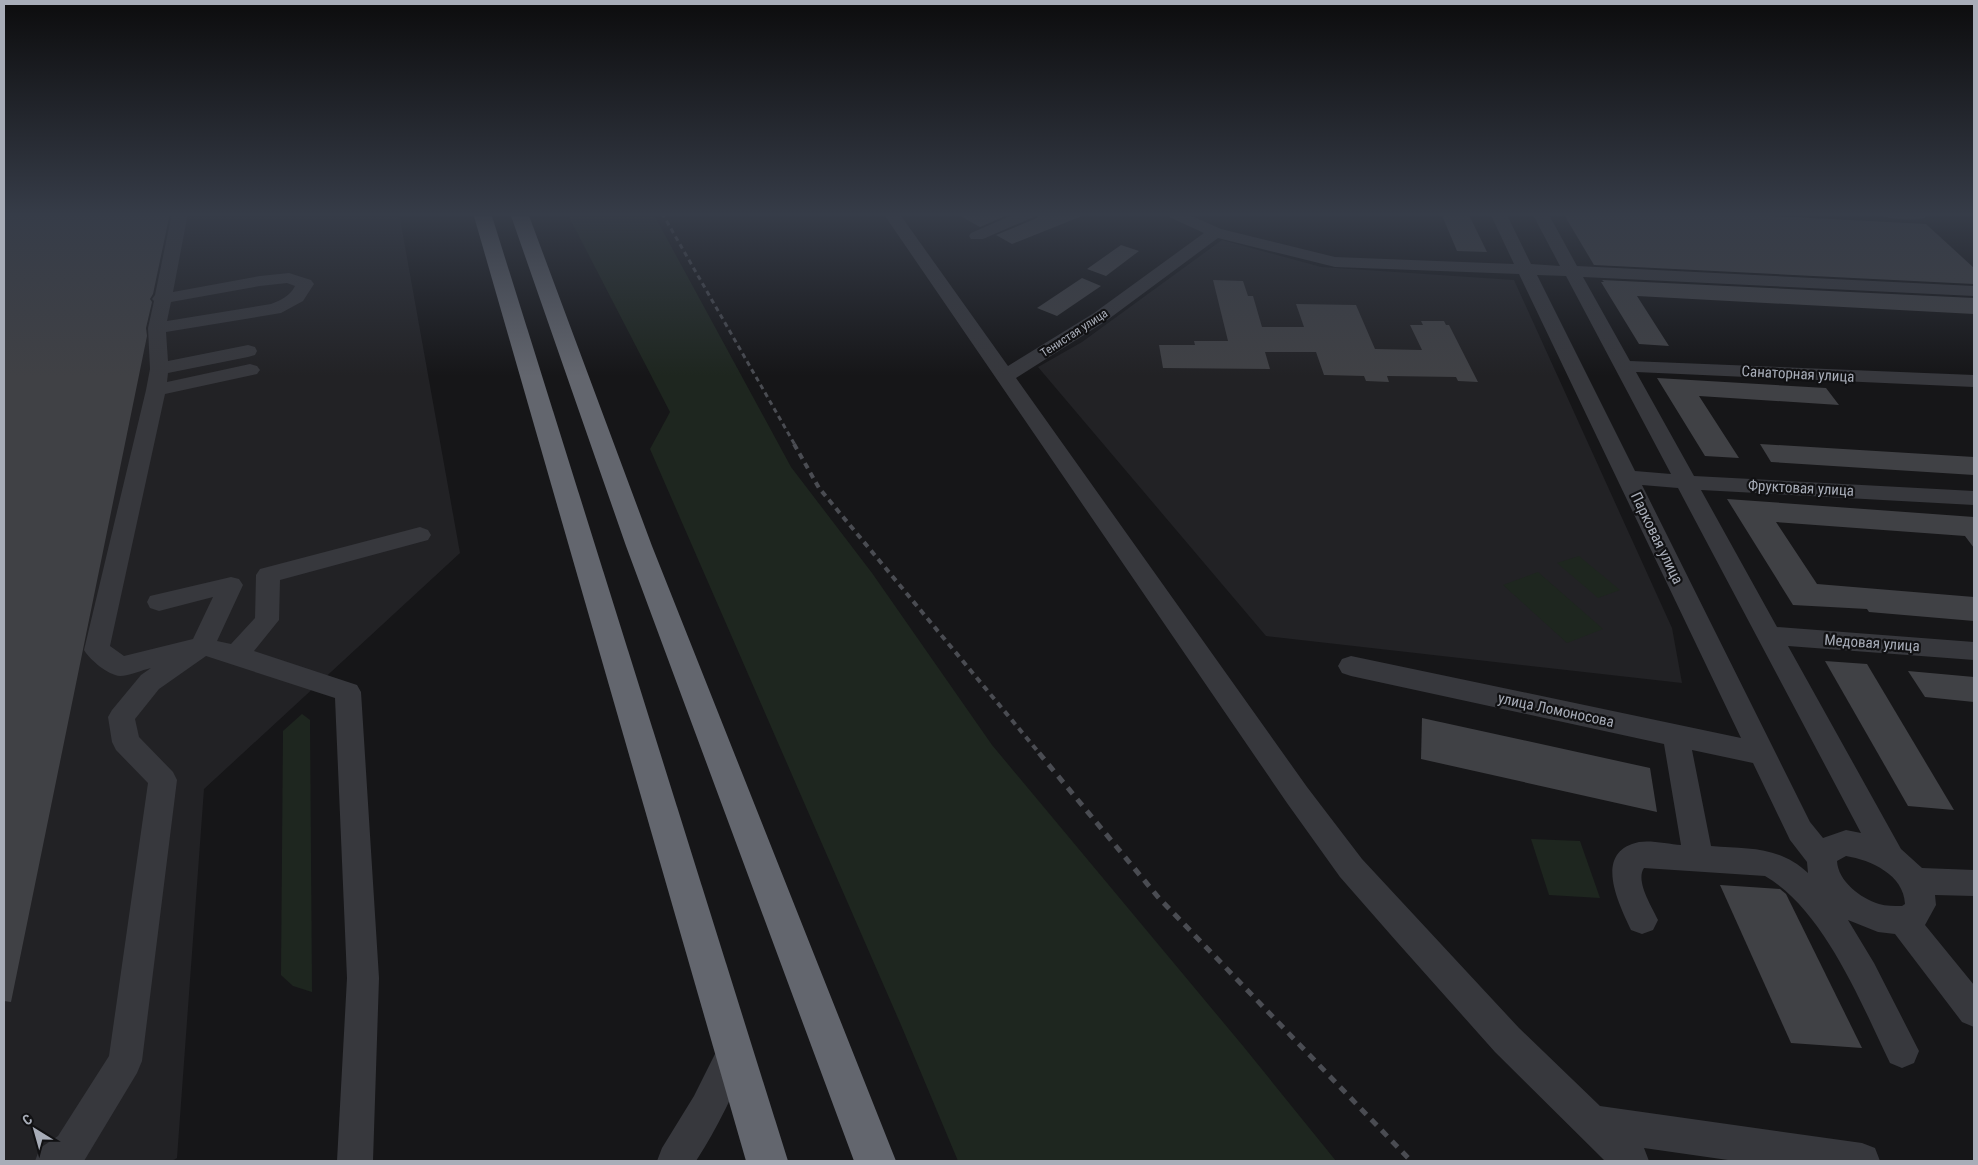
<svg xmlns="http://www.w3.org/2000/svg" width="1978" height="1165" font-family="'Roboto Condensed',sans-serif">
<style>
.built{fill:#222225}
.green{fill:#1e261f}
.building{fill:#404145}
.lines{fill:none;stroke-linecap:round;stroke-linejoin:round}
.minor{fill:#37383d;fill-rule:evenodd}
.highway{fill:#63666e;fill-rule:evenodd}
.rail-far2{stroke:#4a4c52;stroke-width:3;stroke-dasharray:5 4;stroke-linecap:butt}
.rail-far1{stroke:#4a4c52;stroke-width:4;stroke-dasharray:6 5;stroke-linecap:butt}
.rail{stroke:#4a4c52;stroke-width:5;stroke-dasharray:8 7;stroke-linecap:butt}
.labels{text-anchor:middle;dominant-baseline:central;stroke-width:4.5;stroke-linejoin:round;paint-order:stroke}
.far-street-label{font-size:12px;fill:#a8adb8;stroke:#111113}
.street-label{font-size:15px;fill:#a8adb8;stroke:#111113}
</style>
<rect width="100%" height="100%" fill="#161618"/>
<!-- built -->
<g class="built">
<path d="M4 213H399L460 553 204 789 177 1158 172 1161H4Z"/>
<path d="M1222 240 1321 267 1514 280 1672 628 1682 683 1266 636 1038 367 1082 342Z"/>
</g>
<!-- green -->
<g class="green">
<path d="M567 213H653L791 467 872 573 992 745 1243 1046 1336 1161H958L901 1025 650 449 670 412Z"/>
<path d="M1579 556 1620 590 1598 598 1557 563Z"/>
<path d="M1538 572 1603 629 1567 643 1503 585Z"/>
<path d="M302 714 310 720 312 992 293 986 281 975 283 731Z"/>
<path d="M1531 839 1580 841 1600 898 1549 895Z"/>
</g>
<!-- building -->
<g class="building">
<path d="M4 213H170L153 294 150 299 152 302 146 328 147 336 11 1002 4 1001Z"/>
<path d="M955 213H1012L980 227Z"/>
<path d="M1041 213 1087 214 1012 244 996 235 1037 218Z"/>
<path d="M1441 213H1468L1487 252 1457 251Z"/>
<path d="M1563 213H1713L1926 224 1974 268V284L1594 265Z"/>
<path d="M1121 245 1139 251 1106 276 1087 269Z"/>
<path d="M1082 278 1101 286 1057 316 1037 308Z"/>
<path d="M1213 280 1243 281 1248 296H1253L1262 327H1304L1296 304 1356 305 1375 349 1422 350 1410 325H1423L1421 321H1444L1446 325H1449L1478 382 1458 381 1456 377 1387 376 1389 382 1366 381 1364 376 1324 375 1316 352H1265L1270 369 1163 368 1159 345H1195L1194 341H1228Z"/>
<path d="M1602 280 1974 298V314L1637 296 1669 346 1639 344 1601 282H1604Z"/>
<path d="M1657 378 1826 388 1839 405 1699 396 1739 458 1705 456Z"/>
<path d="M1760 444 1974 457V475L1771 462Z"/>
<path d="M1727 499 1974 517V548L1965 536 1776 522 1817 584 1974 597V621L1869 612 1867 609 1793 605Z"/>
<path d="M1825 661 1867 664 1954 810 1908 806Z"/>
<path d="M1908 671 1974 677V702L1925 697Z"/>
<path d="M1422 718 1650 768 1657 812 1421 759Z"/>
<path d="M1720 885 1780 889 1786 894 1862 1048 1791 1043Z"/>
</g>
<g class="lines">
<!-- minor -->
<g class="minor">
<path d="M172 213H188L173 292 260 276 289 273 311 280 314 284 303 301 281 313 166 332 168 361 248 345 255 347 257 351 255 355 248 357 168 373 167 382 250 364 257 366 260 370 257 374 165 394 110 646 124 656 193 639 213 597 159 611 150 608 147 602 150 596 231 577 239 579 243 585 217 641 231 644 255 618 256 575 260 569 420 527 428 530 431 535 428 540 280 580 279 620 254 651 357 685 361 692 379 978 373 1161H337L347 978 335 698 206 656 159 689 135 719 139 737 173 772 177 780 142 1061 137 1073 84 1161H35L40 1148 58 1136 109 1056 148 783 116 750 112 742 108 717 112 710 141 675 151 668C142 670 129 676 120 676 108 675 90 660 84 650L146 390 150 369 148 328 154 301 152 299 155 295ZM287 283 295 286C290 296 281 300 271 304L167 321 171 302 260 286Z"/>
<path d="M883 213H899L1008 366 1094 313 1204 233 1167 216 1164 213H1185L1221 229 1335 257 1514 264 1490 213H1506L1531 264 1560 266 1532 213H1548L1577 266 1974 286V296L1583 277 1630 361 1974 375V387L1636 372 1694 476 1974 491V505L1701 490 1777 627 1974 642V660L1788 646 1901 849 1922 868 1974 870V896L1935 895 1936 905 1925 925 1974 985V1027L1962 1022 1895 934 1878 932 1848 920 1874 963 1919 1051 1914 1063 1902 1068 1890 1063C1861 1003 1824 910 1765 876L1644 868C1635 881 1652 907 1658 920L1653 930 1642 934 1631 930C1619 904 1592 852 1639 842 1651 840 1669 844 1681 845L1664 744 1351 676 1342 673 1338 666 1342 659 1351 656 1741 738 1519 274 1335 267 1218 238 1106 321 1016 378 1307 787 1362 859 1519 1028 1600 1106 1862 1143 1875 1148 1880 1161H1735L1644 1148 1649 1161H1605L1495 1052 1397 942 1340 877 1287 803ZM1537 275 1566 276 1671 474 1635 471ZM1642 485 1678 488 1861 833 1846 830 1823 838 1810 822ZM1692 750 1753 763 1790 840 1807 862 1808 873C1779 846 1749 849 1711 846ZM1846 856C1871 860 1904 875 1905 904L1902 906C1894 906 1886 906 1879 904 1860 898 1838 881 1837 861Z"/>
<path d="M1017 213H1039L1036 216 983 239H971L969 236 971 233Z"/>
<path d="M1878 213H1926L1927 215 1924 218C1912 221 1893 219 1881 216Z"/>
<path d="M733 1037 745 1042 750 1054C735 1091 718 1127 696 1161H657L662 1148 694 1096 721 1042Z"/>
</g>
<!-- highway -->
<g class="highway">
<path d="M473 213H491L788 1161H746Z"/>
<path d="M510 213H528L652 546 896 1161H854L626 546Z"/>
</g>
<!-- rail-far2 -->
<path class="rail-far2" d="M662 213 795 445"/>
<!-- rail-far1 -->
<path class="rail-far1" d="M794 444 819 488 1040 754"/>
<!-- rail -->
<path class="rail" d="M1039 753 1158 897 1411 1161"/>
</g>
<!-- sky -->
<linearGradient id="sky" x2="0" y2="1"><stop stop-color="#0c0c0d"/><stop offset="0.57" stop-color="#363c48"/><stop offset="1" stop-color="#363c48" stop-opacity="0"/></linearGradient>
<rect width="1978" height="376" fill="url(#sky)"/>
<g class="labels">
<!-- far-street labels -->
<g class="far-street-label">
<text transform="translate(1074 333) rotate(-33)">Тенистая улица</text>
</g>
<!-- street labels -->
<g class="street-label">
<text transform="translate(1798 374) rotate(3)">Санаторная улица</text>
<text transform="translate(1801 488) rotate(3)">Фруктовая улица</text>
<text transform="translate(1657 538) rotate(64)">Парковая улица</text>
<text transform="translate(1872 643) rotate(4)">Медовая улица</text>
<text transform="translate(1556 710) rotate(12)">улица Ломоносова</text>
</g>
</g>
<!-- border -->
<rect width="1978" height="1165" fill="none" stroke="#a8adb8" stroke-width="10"/>
<!-- north arrow -->
<g transform="translate(35 1130) rotate(323)" stroke="#111113" stroke-width="4" paint-order="stroke">
<path d="M0-4L9 19L0 12L-9 19Z" fill="#a8adb8"/>
<text y="-8" font-size="14" font-weight="bold" text-anchor="middle" fill="#a8adb8">С</text>
</g>
</svg>
